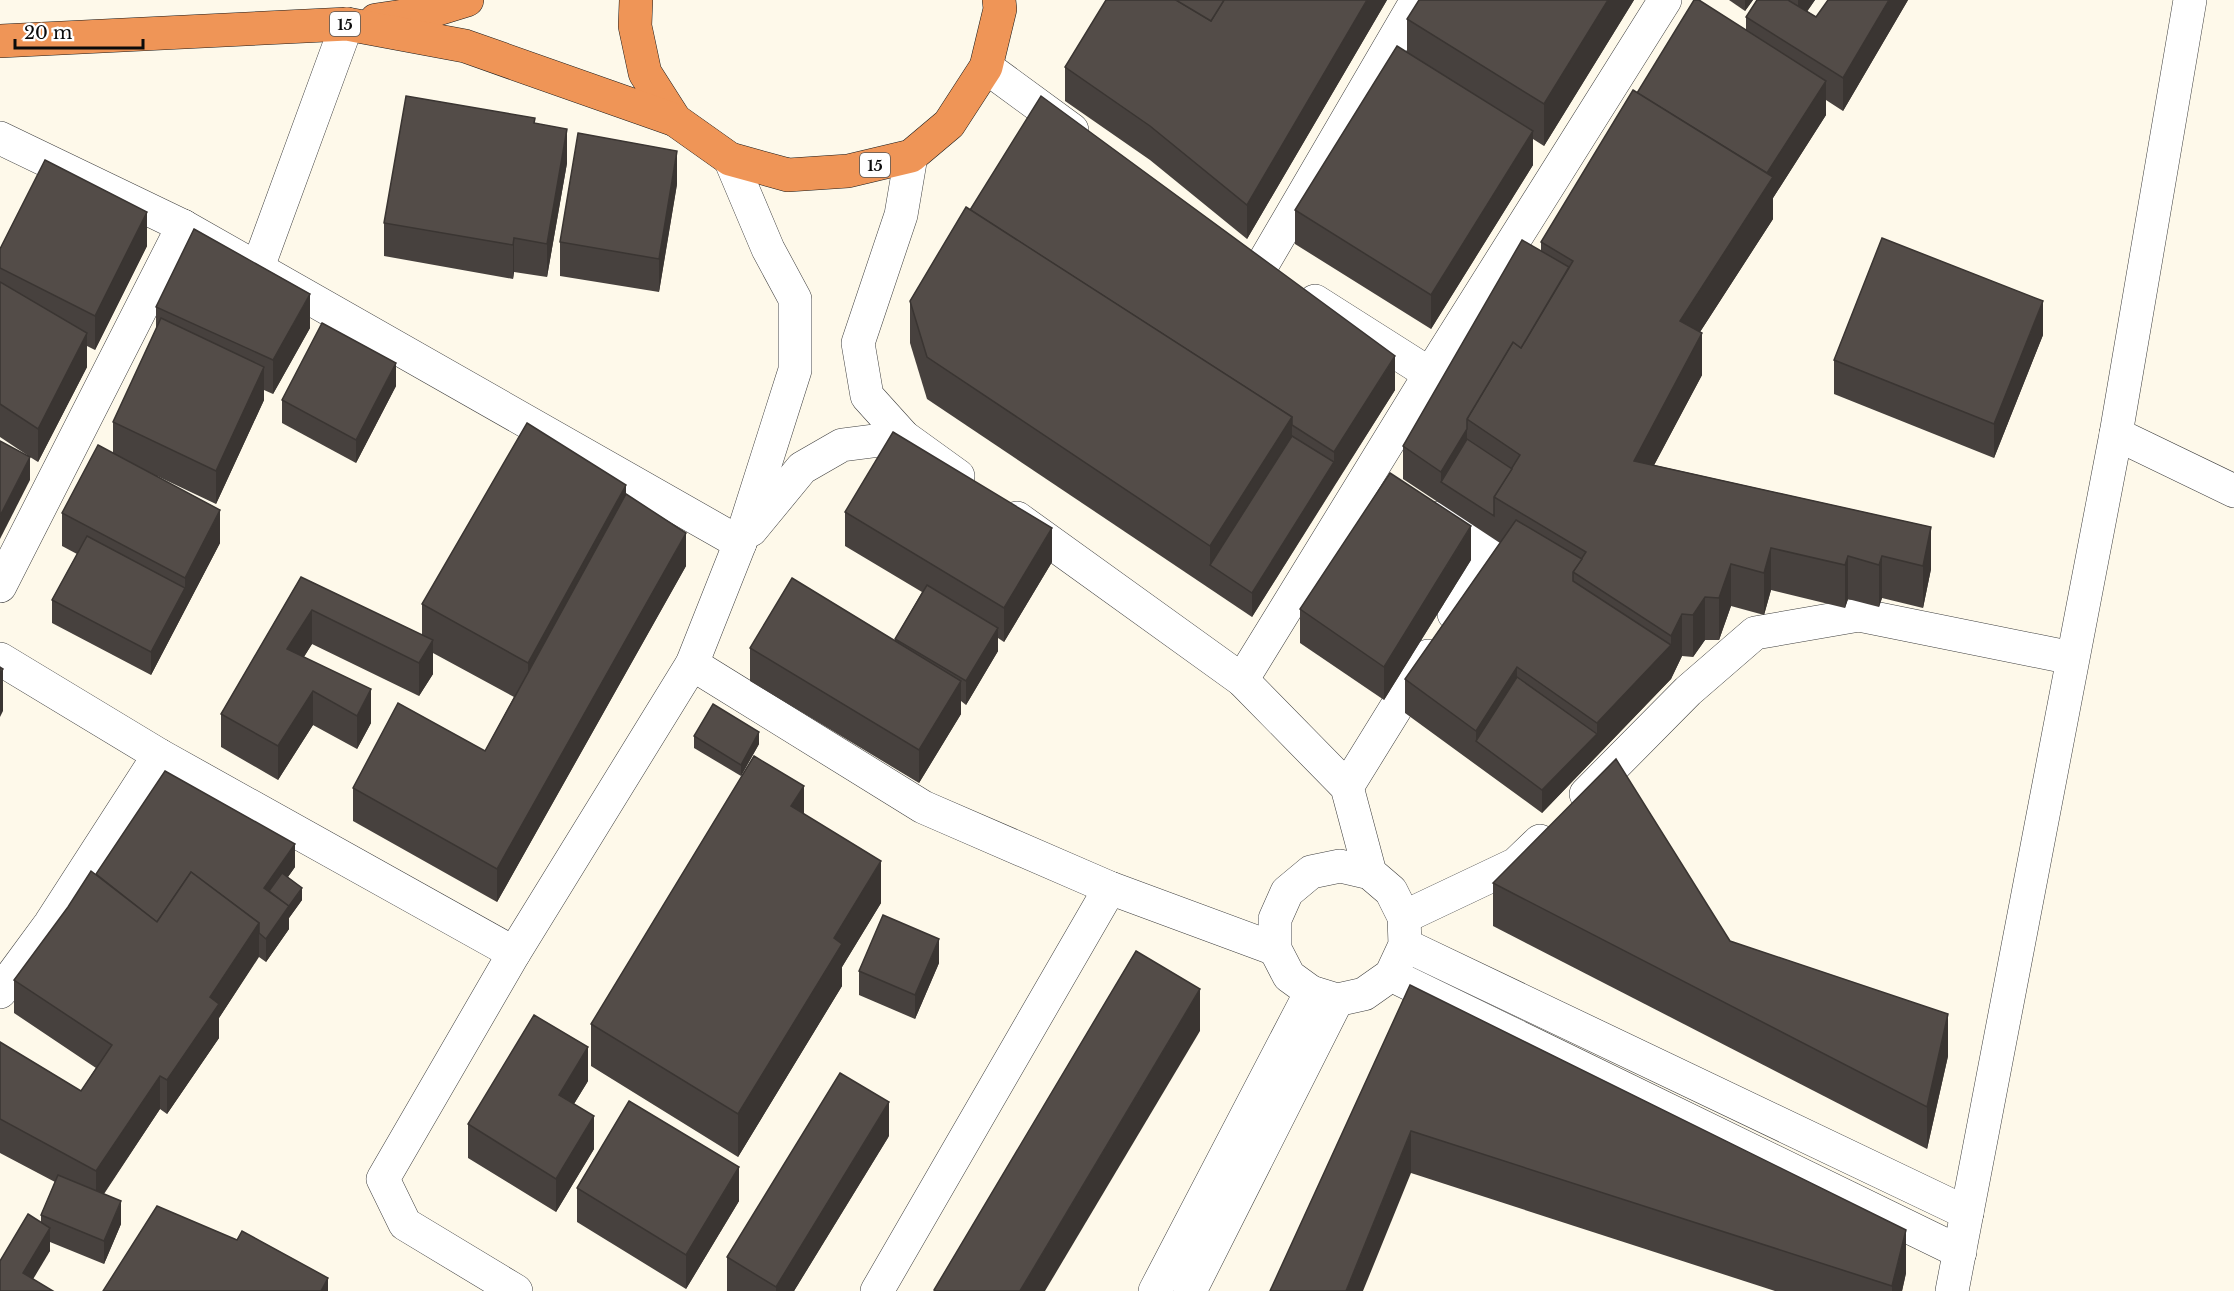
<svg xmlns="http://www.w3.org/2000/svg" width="2234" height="1291" font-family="'Libre Baskerville',serif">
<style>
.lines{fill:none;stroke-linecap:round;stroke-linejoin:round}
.minor-casing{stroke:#3e3e3e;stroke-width:34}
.highway-casing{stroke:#1c1c1c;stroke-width:34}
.minor{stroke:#fff;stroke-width:33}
.highway{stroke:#ef9557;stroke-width:33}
.wall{fill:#47413e}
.shaded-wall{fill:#3a3532}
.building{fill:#534c48;stroke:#3a3532;stroke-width:1.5}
.labels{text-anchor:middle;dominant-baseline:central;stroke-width:6;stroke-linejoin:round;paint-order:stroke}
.shield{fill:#fff;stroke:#545454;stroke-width:1.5}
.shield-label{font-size:15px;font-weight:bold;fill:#0b0b0b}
</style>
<rect width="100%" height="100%" fill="#fef9ea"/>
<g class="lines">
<!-- minor casing -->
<g class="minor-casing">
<g id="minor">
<path d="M986 67 1072 130"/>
<path d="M0 138 183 226 740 543"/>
<path d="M911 156 901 215 858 343 867 396 904 437 958 476"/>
<path d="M258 267 347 24"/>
<path d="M1261 267 1417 0"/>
<path d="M1315 301 1430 374"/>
<path d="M2116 434 2234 491"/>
<path d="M1017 518 1242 680 1347 787 1370 873 1391 891 1404 917 1405 945 1391 975 1364 994 1337 1000 1311 992 1289 976 1275 949V919L1287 892 1311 872 1340 866 1370 873"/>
<path d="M1434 518 1490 554 1454 614"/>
<path d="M751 530 802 468 842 445 904 437"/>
<path d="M0 586 183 226"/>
<path d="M0 659 159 755 514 953"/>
<path d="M692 664 923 807 1110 888 1275 949"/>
<path d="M1242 680 1430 374 1665 0"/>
<path d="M1347 787 1428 656"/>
<path d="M1586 794 1688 691 1755 633 1859 615 2072 658"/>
<path d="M1404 917 1516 864 1540 841"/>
<path d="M1405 945 1967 1213"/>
<path d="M1391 975 1960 1252"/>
<path d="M0 992 50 924 159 755"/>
<path d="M516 1291 405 1224 383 1179 514 953 692 664 740 543 795 370V299L768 249 730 159"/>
<path d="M877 1291 1110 888"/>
<path d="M1155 1291 1311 992"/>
<path d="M1190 1291 1337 1000"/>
<path d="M1952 1291 2116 434 2190 0"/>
</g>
</g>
<!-- highway casing -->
<g class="highway-casing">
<g id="highway">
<path d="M636 0 635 26 645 73 675 120"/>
<path d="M376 20 425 13 467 0"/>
<path d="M0 41 347 24 465 46 675 120 730 159 788 175 848 171 911 156 949 124 986 67 1000 9 999 0"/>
</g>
</g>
<!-- minor -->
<use href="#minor" class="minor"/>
<!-- highway -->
<use href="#highway" class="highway"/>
</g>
<!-- wall -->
<g class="wall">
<path d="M1387 0 1247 239 1150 160 1065 101V67Z"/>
<path d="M1634 0 1544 146 1533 139V165L1431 329 1295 244V210L1407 52V19Z"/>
<path d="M1729 0H1753L1745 11Z"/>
<path d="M1757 0H1815L1807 11 1816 17 1908 0 1843 111 1826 100V115L1773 198V219L1700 332 1702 375 1654 465 1931 527V569L1923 608 1882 598 1879 607 1848 599 1845 608 1771 590 1764 615 1731 606 1719 640H1705L1693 657 1682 656 1671 679 1542 813 1405 713V679L1500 543 1403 479V446L1541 251V242L1637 93 1746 30V17Z"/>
<path d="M535 123 567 163 547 277 514 272 513 279 384 256V223Z"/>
<path d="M677 184 659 292 560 276V242Z"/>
<path d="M970 210 1395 390 1252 617 927 399 910 343V301Z"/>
<path d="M147 246 95 350 87 346V367L38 462 30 457V480L27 455 0 437V249Z"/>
<path d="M156 307 310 328 273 394 264 390V400L216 504 157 476 220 543 151 675 52 623V600L77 554 62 546V513L113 453V422L156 329Z"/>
<path d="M2043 335 1994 458 1834 394V360Z"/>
<path d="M396 386 356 463 282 423V400Z"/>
<path d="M626 494 686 566 497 902 353 821V788L485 751 514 697 433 653V674L419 696 312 644 304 657 371 723 357 749 313 725 278 780 221 747V714L301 577 422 635V604Z"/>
<path d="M845 512 1052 562 1004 642 998 638V651L966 705 961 701V714L919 783 750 681V648L895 641V639L922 592 845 546Z"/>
<path d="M1471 560 1384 700 1300 643V609Z"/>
<path d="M694 736 759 744 741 776 694 748Z"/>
<path d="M804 814 881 903 842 967V986L738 1157 591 1066V1024Z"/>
<path d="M295 867 288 877 302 900 289 918V929L266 962 259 957 219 1018V1038L167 1114 160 1109 104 1194 121 1224 104 1264 50 1242V1251L0 1291 41 1223V1215L55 1182 0 1153V1042L81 1091 96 1068 14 1013V980L96 874Z"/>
<path d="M1493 883 1730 941 1948 1056 1927 1149 1493 926Z"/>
<path d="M939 963 915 1019 859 995V971Z"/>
<path d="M1410 985 1906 1273 1902 1291H1775L1411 1173Z"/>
<path d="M588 1081 574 1104 594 1149 556 1212 468 1158V1124Z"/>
<path d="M889 1136 794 1291H727V1257Z"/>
<path d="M577 1188 739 1201 686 1289 577 1222Z"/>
</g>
<!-- shaded-wall -->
<g class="shaded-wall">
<path d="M1367 0H1387L1247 239V205Z"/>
<path d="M1608 0H1634L1544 146V104Z"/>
<path d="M1745 0H1753L1745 11Z"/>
<path d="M1798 0H1815L1798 25Z"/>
<path d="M1889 0H1908L1843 111V78Z"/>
<path d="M1826 81V115L1773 198V219L1680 363V321L1762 180Z"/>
<path d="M567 129V163L547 277V244Z"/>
<path d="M1533 131V165L1431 329V295Z"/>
<path d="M677 151V184L659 292V259Z"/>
<path d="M147 212V246L95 350V316Z"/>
<path d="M514 238V272L513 279V245Z"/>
<path d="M310 294V328L273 394V360Z"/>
<path d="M2043 301V335L1994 458V424Z"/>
<path d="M87 333V367L38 462V429Z"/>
<path d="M1702 333V375L1634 503V461Z"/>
<path d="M1395 356V390L1334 486V452Z"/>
<path d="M396 363V386L356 463V440Z"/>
<path d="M264 367V400L216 504V471Z"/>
<path d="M1292 417V459L1210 565V588V546Z"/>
<path d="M1467 429V462L1441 482V505V472Z"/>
<path d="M30 457V480L0 539V516Z"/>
<path d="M1334 462V486L1252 617V593Z"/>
<path d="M626 485V528L528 705V663Z"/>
<path d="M220 510V543L151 675V652L185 588V578Z"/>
<path d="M1471 526V560L1384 700V667Z"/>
<path d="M1931 527V569L1923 608V566Z"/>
<path d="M1052 528V562L1004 642V608Z"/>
<path d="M686 533V566L497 902V869Z"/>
<path d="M1771 548V590L1764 615V573Z"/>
<path d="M1848 556V599L1845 608V565Z"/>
<path d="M1882 556V598L1879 607V565Z"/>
<path d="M1731 564V606L1719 640V598Z"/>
<path d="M1705 597V640L1693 657V615Z"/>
<path d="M312 610V644L287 683V649Z"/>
<path d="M1682 614V656L1671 679 1542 813V790L1597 734V723L1671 645V636Z"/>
<path d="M998 628V651L966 705V681Z"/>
<path d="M433 640V674L419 696V663Z"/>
<path d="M1517 667V700L1476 741V731Z"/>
<path d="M3 669V711L0 717V674Z"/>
<path d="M961 681V714L919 783V750Z"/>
<path d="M371 689V723L357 749V716Z"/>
<path d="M313 691V725L278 780V746Z"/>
<path d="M759 732V744L741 776V765Z"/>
<path d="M804 786V829L791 806Z"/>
<path d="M295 844V867L269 903 264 888Z"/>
<path d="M881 861V903L842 967V986L738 1157V1114L834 938Z"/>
<path d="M302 888V900L289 918V929L266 962V939Z"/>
<path d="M259 923V956L219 1018V1038L167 1114V1080L210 997Z"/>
<path d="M939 939V963L915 1019V995Z"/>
<path d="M1200 989V1031L1045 1291H1020Z"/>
<path d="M1948 1014V1056L1927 1149V1107Z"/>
<path d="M588 1047V1081L559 1128V1095Z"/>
<path d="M160 1076V1109L96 1205V1171Z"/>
<path d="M889 1102V1136L794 1291H776V1287Z"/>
<path d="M594 1116V1149L556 1212V1179Z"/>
<path d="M1411 1131V1173L1363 1291H1346Z"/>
<path d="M739 1167V1201L686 1289V1255Z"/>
<path d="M121 1201V1224L104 1264V1241Z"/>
<path d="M50 1228V1251L26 1291 23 1273Z"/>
<path d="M1906 1230V1273L1902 1291H1892V1286Z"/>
<path d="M328 1278V1291H321Z"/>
</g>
<!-- building -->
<g class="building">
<path d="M1106 0H1176L1211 21 1224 0H1367L1247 205 1150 126 1065 67Z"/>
<path d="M1176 0H1224L1211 21Z"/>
<path d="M1419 0H1608L1544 104 1407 19Z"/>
<path d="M1694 0H1699L1826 81 1767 173 1637 93Z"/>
<path d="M1757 0H1788L1816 17 1828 0H1889L1843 78 1746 17Z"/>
<path d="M1397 46 1533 131 1431 295 1295 210Z"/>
<path d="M1633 90 1773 177 1680 321 1702 333 1634 461 1931 527 1923 566 1882 556 1879 565 1848 556 1845 565 1771 548 1764 573 1731 564 1719 598 1705 597 1693 615 1682 614 1671 636 1573 572 1586 552 1494 497 1520 455 1467 419 1513 342 1521 348 1573 261 1541 242Z"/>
<path d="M406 96 535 118 534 123 567 129 547 244 514 238 513 245 384 223Z"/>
<path d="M1041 96 1395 356 1334 452 1292 425V417L970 210Z"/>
<path d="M578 133 677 151 659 259 560 242Z"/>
<path d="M45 160 147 212 95 316 0 268V249Z"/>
<path d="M966 207 1292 417 1210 546 927 357 910 301Z"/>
<path d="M194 229 310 294 273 360 156 307Z"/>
<path d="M1882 238 2043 301 1994 424 1834 360Z"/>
<path d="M1522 240 1569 267 1521 348 1513 342 1467 419V429L1441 472 1403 446Z"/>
<path d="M0 282 87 333 38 429 0 404Z"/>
<path d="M161 318 264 367 216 471 113 422Z"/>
<path d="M322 323 396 363 356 440 282 400Z"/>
<path d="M527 423 626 485 528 663 422 604Z"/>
<path d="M893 432 1052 528 1004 608 845 512Z"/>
<path d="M1292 436 1334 462 1252 593 1210 565Z"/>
<path d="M1467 439 1512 469 1494 497V516L1441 482Z"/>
<path d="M0 441 30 457 0 516Z"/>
<path d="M98 445 220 510 185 578 62 513Z"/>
<path d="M1390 473 1471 526 1384 667 1300 609Z"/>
<path d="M626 494 686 533 497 869 353 788 398 703 485 751Z"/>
<path d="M1516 520 1582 559 1573 572V581L1671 645 1597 723 1517 667 1476 731 1405 679Z"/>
<path d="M87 536 185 588 151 652 52 600Z"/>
<path d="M301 577 433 640 419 663 312 610 287 649 371 689 357 716 313 691 278 746 221 714Z"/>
<path d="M792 578 961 681 919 750 750 648Z"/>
<path d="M927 585 998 628 966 681 895 639Z"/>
<path d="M0 667 3 669 0 674Z"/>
<path d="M1517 677 1597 734 1542 790 1476 741Z"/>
<path d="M713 704 759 732 741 765 694 736Z"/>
<path d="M754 756 804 786 791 806 881 861 834 938 842 944 738 1114 591 1024Z"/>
<path d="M1616 759 1730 941 1948 1014 1927 1107 1493 883Z"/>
<path d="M165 771 295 844 264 888 289 906 266 939 259 933V923L191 872 157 922 96 874Z"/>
<path d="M91 871 157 922 191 872 259 923 210 997 219 1004 167 1080 160 1076 96 1171 0 1119V1042L81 1091 112 1045 14 980 68 907Z"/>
<path d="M282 873 302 888 289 906 269 891Z"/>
<path d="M883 915 939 939 915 995 859 971Z"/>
<path d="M1136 951 1200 989 1020 1291H936L934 1290Z"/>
<path d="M1410 985 1906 1230 1892 1286 1411 1131 1346 1291H1270Z"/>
<path d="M534 1015 588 1047 559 1095 594 1116 556 1179 468 1124Z"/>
<path d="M840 1073 889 1102 776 1287 727 1257Z"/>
<path d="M629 1101 739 1167 686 1255 577 1188Z"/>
<path d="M58 1175 121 1201 104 1241 41 1215Z"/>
<path d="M157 1206 237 1240 242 1231 328 1278 321 1291H103Z"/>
<path d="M28 1214 50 1228 23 1273 53 1291H0V1261Z"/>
</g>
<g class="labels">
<!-- shield labels -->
<g class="shield">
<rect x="330" y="12" width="30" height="24" rx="4.5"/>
<rect x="860" y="153" width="30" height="24" rx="4.5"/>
</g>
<g class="shield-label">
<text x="345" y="24">15</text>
<text x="875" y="165">15</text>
</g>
</g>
<!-- scale -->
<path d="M15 39v9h128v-9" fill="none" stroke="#0b0b0b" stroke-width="3"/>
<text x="24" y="39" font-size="18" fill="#0b0b0b" stroke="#ffffff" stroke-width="4.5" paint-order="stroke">20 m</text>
</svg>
